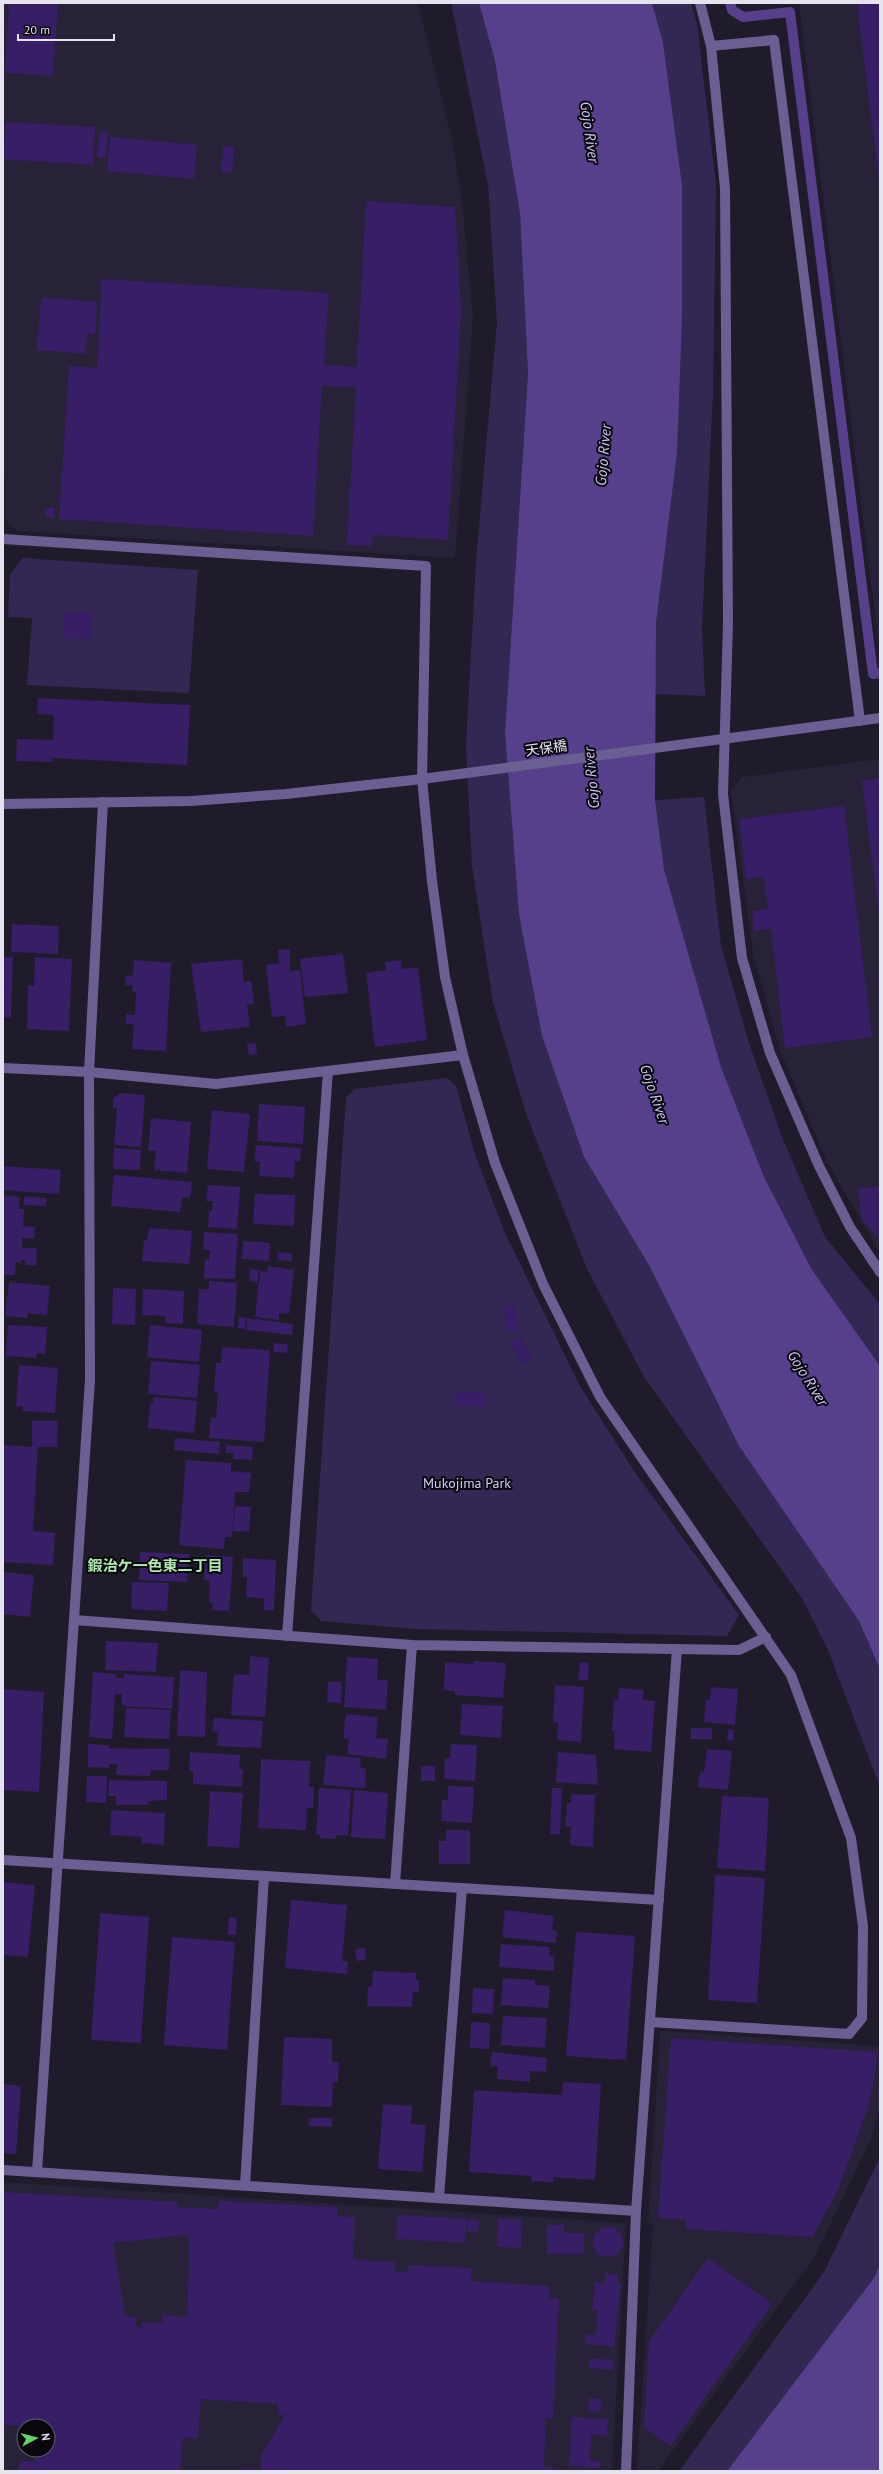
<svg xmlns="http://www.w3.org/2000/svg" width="883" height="2474" font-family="'PT Sans','Noto Sans JP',sans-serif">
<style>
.built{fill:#272238;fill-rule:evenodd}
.green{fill:#332753}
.water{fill:#56408c}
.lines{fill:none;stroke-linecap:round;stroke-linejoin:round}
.stream{stroke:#56408c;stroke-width:10}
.building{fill:#371e67;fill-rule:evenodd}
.minor{stroke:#6a5e92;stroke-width:10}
.labels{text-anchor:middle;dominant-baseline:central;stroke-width:4;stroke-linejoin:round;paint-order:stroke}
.street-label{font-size:14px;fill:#e5e3ee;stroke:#08070e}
.park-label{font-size:14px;fill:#d5cdf8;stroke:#08070e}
.water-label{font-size:15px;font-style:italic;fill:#ccc4ef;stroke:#08070e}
.neighbourhood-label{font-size:15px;font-weight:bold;fill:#afe9ae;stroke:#08070e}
</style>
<rect width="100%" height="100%" fill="#1f1b2b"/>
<!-- built -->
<g class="built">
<path d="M3 3H418L452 140 462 200 473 319 455 558 17 531 6 520 3 439Z"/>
<path d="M799 3H880V655Z"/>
<path d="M880 759V1253L827 1162 780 1050 753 954 731 791 742 777Z"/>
<path d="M660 2031 880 2046V2109L871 2139 815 2256 658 2471H637L653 2224 648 2223Z"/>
<path d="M3 2182 626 2223 612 2471H3ZM24 2426H48V2450H24Z"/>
</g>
<!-- green -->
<g class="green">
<path d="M451 3H479L495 61 520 214 528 373 505 733 519 915 542 1036 584 1157 650 1267 739 1446 859 1621 880 1669V1787L828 1650 803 1600 643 1375 587 1269 526 1114 493 1002 472 866 466 745 476 561 497 322 488 185Z"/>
<path d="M652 3H691L697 24 716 185 713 392 702 628 705 696 655 694 656 623 682 185 663 42Z"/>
<path d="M22 558 198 570 189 693 27 685 32 618 8 617 10 574Z"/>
<path d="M704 797 721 946 749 1043 782 1137 825 1237 880 1304V1366L811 1270 764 1177 721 1067 664 869 655 800Z"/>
<path d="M447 1078 456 1086 475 1154 504 1231 580 1386 634 1471 739 1615 727 1636 415 1629 321 1621 311 1610 346 1097 355 1089Z"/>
<path d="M880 2157V2265L875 2278 727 2471H679L824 2272Z"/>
</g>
<!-- water -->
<g class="water">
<path d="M479 3H652L663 42 682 185V315L677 452 656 623 655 800 664 869 721 1067 764 1177 812 1270 880 1366V1669L859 1621 739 1446 650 1267 584 1157 542 1036 519 915 505 733 528 373 520 214 495 61Z"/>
<path d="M880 2265V2471H727L874 2278Z"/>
</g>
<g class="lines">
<!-- stream -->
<path class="stream" d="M730 3 732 10 743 17 790 12 873 674 880 673"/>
</g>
<!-- building -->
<g class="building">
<path d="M9 3H58L53 76 5 73Z"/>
<path d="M857 3H880V179H879Z"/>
<path d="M6 122 95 127 93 165 3 159Z"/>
<path d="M99 132H108L106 158 97 157Z"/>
<path d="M110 137 197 145 194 179 107 171Z"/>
<path d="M223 146 234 147 232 173 221 172Z"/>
<path d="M366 201 455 207 461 310 448 540 373 535 372 546 347 545 356 387 322 386 313 536 59 519 69 366 97 368 102 279 329 293 324 365 357 367Z"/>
<path d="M41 297 97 302 95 334 87 333 86 354 37 350Z"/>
<path d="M45 508H55L54 518 45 517Z"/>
<path d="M64 612 92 613 91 639 63 638Z"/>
<path d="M38 698 190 705 187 765 52 758V762L16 761 17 739 53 740 54 715 37 714Z"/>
<path d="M880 778V912L879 913 862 781Z"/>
<path d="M844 806 872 1037 785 1048 771 929 754 931 752 911 768 909 764 877 746 879 739 819Z"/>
<path d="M12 924 59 926 58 954 11 952Z"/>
<path d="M290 949V971L300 970 306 1024 286 1027 285 1016 272 1017 266 965 279 963 278 950Z"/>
<path d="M343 954 348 993 305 997 300 959Z"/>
<path d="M3 957H13L11 1017H3Z"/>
<path d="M35 957 72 959 69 1031 27 1029 28 985 34 986Z"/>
<path d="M242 959 244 982 251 981 254 1004H247L250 1027 201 1032 191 964Z"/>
<path d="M134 960 171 963 166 1051 132 1049 134 1024H126V1014L135 1015 136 992H132L133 986 125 985 126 975 133 976Z"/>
<path d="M401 960 402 969 418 967 427 1040 375 1047 366 973 386 970 385 962Z"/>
<path d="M256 1043 257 1054 249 1055 247 1044Z"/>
<path d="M120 1093 145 1095 141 1147 114 1145 117 1108H113V1099Z"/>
<path d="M259 1104 305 1107 303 1144 257 1141Z"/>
<path d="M212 1110 250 1114 244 1172 207 1169Z"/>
<path d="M151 1118 191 1122 187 1173 154 1170 156 1151H148Z"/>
<path d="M256 1145 301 1148 300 1161H295L294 1178 259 1176 260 1162 254 1161Z"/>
<path d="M114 1148 141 1150 140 1170 113 1169Z"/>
<path d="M4 1166 61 1170 59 1194 3 1190Z"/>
<path d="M114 1175 192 1182 190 1198 182 1197 180 1212 111 1206Z"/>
<path d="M208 1185 240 1187 237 1229 208 1227 209 1210 212 1211 213 1201H206Z"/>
<path d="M880 1186V1235L876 1236 862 1219 858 1189Z"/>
<path d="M255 1194 295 1195 294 1226 253 1224Z"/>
<path d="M3 1195 20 1197 19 1209H24L23 1226 35 1227 34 1239 22 1238V1248H37L36 1266 25 1265 26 1260H21V1263L16 1262 15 1275H3Z"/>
<path d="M24 1196 46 1198V1206L23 1205Z"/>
<path d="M149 1228 192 1231 189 1264 142 1261 144 1240H147Z"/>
<path d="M204 1232 238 1234 235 1279 204 1278 205 1259 209 1260 210 1250H203Z"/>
<path d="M243 1241 270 1243 269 1261 242 1259Z"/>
<path d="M278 1252 292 1253V1261L278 1260Z"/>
<path d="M268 1266 294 1270 289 1314 279 1313V1320L255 1317 260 1271 267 1272Z"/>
<path d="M250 1269 259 1270 257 1283 249 1281Z"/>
<path d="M209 1281 237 1283 234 1327 197 1324 199 1289H209Z"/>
<path d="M9 1282 50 1286 47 1315 28 1313 27 1318 5 1316Z"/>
<path d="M113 1288 136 1289 135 1325 112 1324Z"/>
<path d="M143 1289 184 1291 183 1324 165 1323V1316L142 1315Z"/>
<path d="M516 1305 518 1330 507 1331 504 1306Z"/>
<path d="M239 1317 246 1318 245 1329 238 1328Z"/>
<path d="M247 1318 293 1324 292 1335 246 1330Z"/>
<path d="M8 1325 47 1327 45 1354 37 1353 36 1358 6 1356Z"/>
<path d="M150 1325 202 1330 199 1362 147 1357Z"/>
<path d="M521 1337 533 1359 522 1365 510 1342Z"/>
<path d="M274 1343 288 1344 287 1353 274 1352Z"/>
<path d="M222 1347 270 1350 264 1442 209 1438 211 1417 216 1418 218 1392 214 1391 216 1363H221Z"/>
<path d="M151 1361 200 1365 197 1398 148 1394Z"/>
<path d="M19 1365 58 1368 55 1413 22 1411 23 1406H16Z"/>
<path d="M456 1391 486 1394 485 1407 455 1405Z"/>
<path d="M153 1397 197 1401 194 1433 148 1428 150 1403H153Z"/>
<path d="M32 1421H58L57 1447H38L33 1531 55 1533 53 1565 3 1562V1445L32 1447Z"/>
<path d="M175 1438 220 1442 219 1454 174 1450Z"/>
<path d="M226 1445 253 1447 252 1460 233 1459V1453H226Z"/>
<path d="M186 1460 231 1463V1471L251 1473 249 1492H235L232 1537H225L224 1549 179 1545Z"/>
<path d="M235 1506 251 1507 249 1532 233 1531Z"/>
<path d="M140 1552 189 1554 187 1582 139 1580Z"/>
<path d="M206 1555 233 1557 229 1611 212 1610 213 1603H209L210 1581 204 1580Z"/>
<path d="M243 1558 276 1560 274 1610H264V1598L246 1597 247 1577H243Z"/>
<path d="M3 1572 34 1575 30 1617 3 1614Z"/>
<path d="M132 1582 169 1583 167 1611 131 1609Z"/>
<path d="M106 1641 158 1643 156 1672 105 1670Z"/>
<path d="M250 1656 269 1658 265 1717 231 1715 234 1674 249 1675Z"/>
<path d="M347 1657 378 1659 377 1680H388L386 1710 344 1707Z"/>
<path d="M473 1661 506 1663 503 1698 455 1695V1691L444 1690 445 1662 473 1664Z"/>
<path d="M580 1662 589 1663 588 1680H578Z"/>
<path d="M180 1670 207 1672 205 1737 177 1736Z"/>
<path d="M93 1672 117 1674 116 1678H124V1674L174 1677 172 1709 122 1706V1694H115L112 1739 89 1737Z"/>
<path d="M328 1682H342L341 1703 327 1702Z"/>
<path d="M555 1685 584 1687 581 1742 557 1740 558 1723 553 1722Z"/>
<path d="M711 1687 738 1689 735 1725 704 1722 706 1699 710 1700Z"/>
<path d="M619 1688 644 1690 643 1700 655 1701 651 1752 614 1749 615 1731H612L614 1700H618Z"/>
<path d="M3 1689 44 1692 39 1792 3 1790Z"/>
<path d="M462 1704 503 1706 501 1738 460 1735Z"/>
<path d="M126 1708 171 1710 169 1739 124 1737Z"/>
<path d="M346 1714 378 1717 376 1738 388 1739 386 1759 347 1754 349 1739 343 1738Z"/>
<path d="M214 1718 263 1721 261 1748 217 1746 218 1732 212 1731Z"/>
<rect x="691" y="1728" width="21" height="11"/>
<path d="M728 1729 734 1730 733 1741 727 1740Z"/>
<path d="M88 1744 109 1745V1748L170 1749 169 1770H151L150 1776 116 1775 117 1764H109V1768L88 1767Z"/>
<path d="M451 1744 477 1745 475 1781 444 1779 445 1758H450Z"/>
<path d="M707 1749 732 1751 728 1790 698 1787 700 1772 704 1773Z"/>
<path d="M190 1752 240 1755 239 1769H243L242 1787 193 1784V1771H189Z"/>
<path d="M558 1752 596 1755 598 1785 556 1782Z"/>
<path d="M326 1755 361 1758 360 1768H366L365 1788 323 1785Z"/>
<path d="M261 1759 310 1761 309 1787H314L313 1808H307L306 1830 258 1828Z"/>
<rect x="421" y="1766" width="14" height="15"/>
<path d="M87 1776H107L106 1803 86 1802Z"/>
<path d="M109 1780 167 1781V1800L149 1801 148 1805H116V1796H108Z"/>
<path d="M448 1786 474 1787 472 1823 441 1821 442 1800H448Z"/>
<path d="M319 1788 351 1790 348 1836 336 1835V1839L320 1838V1835L316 1834Z"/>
<path d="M552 1788H562L560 1834H550Z"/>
<path d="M354 1790 388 1793 385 1839 351 1837Z"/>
<path d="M210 1791 243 1793 239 1848 207 1846Z"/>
<path d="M571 1794 595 1795 593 1847 570 1845 571 1827H565L567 1803H571Z"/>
<path d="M722 1796 769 1798 765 1871 717 1868Z"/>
<path d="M111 1810 165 1813 164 1845 141 1843 142 1837 110 1835Z"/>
<path d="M446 1830H470V1864H439V1841H446Z"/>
<path d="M715 1875 765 1878 757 2003 708 2000Z"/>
<path d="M3 1882 35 1885 28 1957 3 1955Z"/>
<path d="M291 1900 347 1905 342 1961H348L347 1974 285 1968Z"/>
<path d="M505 1910 554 1916 552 1930 557 1931 556 1943 502 1937Z"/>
<path d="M100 1913 149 1917 141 2043 91 2040Z"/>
<path d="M229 1917 237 1918 236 1935H228Z"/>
<path d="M576 1932 635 1936 626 2060 566 2056Z"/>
<path d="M172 1937 235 1942 227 2050 164 2045Z"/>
<path d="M501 1944 550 1947 549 1955 554 1956V1971L499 1967Z"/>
<path d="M365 1948 366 1960 357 1961 355 1949Z"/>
<path d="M373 1971 416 1973V1980H419V1992H413L412 2007 367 2006 368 1987H372Z"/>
<path d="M503 1978 535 1980V1985L550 1986 548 2008 501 2005Z"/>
<path d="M473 1988 494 1989 493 2014 472 2013Z"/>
<path d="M503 2016 547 2018 545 2048 501 2045Z"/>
<path d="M471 2022 490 2023 489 2049 470 2048Z"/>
<path d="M284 2037 332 2039V2062H339L338 2082H333L332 2107 281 2105Z"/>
<path d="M671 2038 878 2052 870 2101 853 2150 836 2194 812 2237 685 2229 686 2220 658 2218Z"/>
<path d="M492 2052 547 2058 546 2072 530 2071V2082L497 2079 498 2067 490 2066Z"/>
<path d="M563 2082 601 2084 595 2180 553 2177V2182L531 2181 532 2176 469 2172 474 2090 562 2095Z"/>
<path d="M3 2084 21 2086 16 2154 3 2153Z"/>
<path d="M383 2104 412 2106 411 2124 426 2125 422 2172 378 2169Z"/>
<path d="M309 2118H332V2127L309 2126Z"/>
<path d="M3 2192 177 2202V2207L218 2209 219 2201 338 2207 337 2216 355 2217 353 2260 395 2262 394 2271 408 2272 409 2265 472 2268 471 2281 550 2286 549 2298 559 2299 553 2419 546 2418 544 2467H553V2471H242V2469L261 2470V2456L285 2415H278V2404L201 2399 198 2439 183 2437 180 2471H19V2461L35 2462V2450H48V2426L3 2425ZM186 2235 190 2242 187 2317 163 2315 162 2323 142 2322V2328L136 2327V2317L125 2316 113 2243Z"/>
<path d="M397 2215 467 2219 465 2243 396 2239Z"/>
<path d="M498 2219H522L521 2248 497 2247Z"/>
<path d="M468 2220 479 2221 478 2232 467 2231Z"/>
<path d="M547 2225H564V2233H584V2254H547Z"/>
<circle cx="608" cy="2242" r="15"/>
<path d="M708 2258 772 2304 670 2446 644 2427 649 2341Z"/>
<path d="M606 2273 618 2275V2283H621L614 2347 585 2344 586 2334 596 2335 598 2310H592L595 2282 605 2283Z"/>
<path d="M590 2358 614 2360 613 2370 589 2368Z"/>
<path d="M589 2398 602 2399 600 2412 588 2411Z"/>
<path d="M572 2417 608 2419 607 2436 591 2435 590 2460 600 2461V2468L569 2466Z"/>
</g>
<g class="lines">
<!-- minor -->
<g class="minor">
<path d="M700 3 711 46 725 188 728 623 723 794 742 958 770 1053 819 1166 850 1227 880 1272"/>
<path d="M711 46 774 40 860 721"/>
<path d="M3 539 426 566 422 779 432 881 445 977 463 1055"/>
<path d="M3 804 191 801 286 794 422 779 880 718"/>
<path d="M3 1068 89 1072 216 1084 463 1055 495 1163 543 1284 600 1397 791 1675 851 1838 863 1926 862 2018 849 2034 650 2022"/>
<path d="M74 1620 412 1645 739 1650 766 1637"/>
<path d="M287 1636 328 1071"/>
<path d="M3 1860 659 1900"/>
<path d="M395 1884 412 1645"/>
<path d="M3 2170 636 2211"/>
<path d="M37 2172 90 1380 89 1072 103 802"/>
<path d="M245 2185 264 1876"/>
<path d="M439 2198 462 1888"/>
<path d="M626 2471 636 2211 677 1649"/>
</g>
</g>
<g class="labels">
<!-- street labels -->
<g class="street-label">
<text transform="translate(546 748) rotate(-8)">天保橋</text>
</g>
<!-- park labels -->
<g class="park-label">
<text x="467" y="1483">Mukojima Park</text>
</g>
<!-- water labels -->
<g class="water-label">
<text transform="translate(590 132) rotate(82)">Gojo River</text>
<text transform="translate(603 455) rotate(-85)">Gojo River</text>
<text transform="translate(591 778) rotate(-95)">Gojo River</text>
<text transform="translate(655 1094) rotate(71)">Gojo River</text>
<text transform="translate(808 1378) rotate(58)">Gojo River</text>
</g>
<!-- neighbourhood labels -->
<g class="neighbourhood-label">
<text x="155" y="1565">鍜治ケ一色東二丁目</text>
</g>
</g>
<!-- border -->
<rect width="883" height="2474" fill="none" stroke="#e5e3ee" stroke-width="8"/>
<!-- north arrow -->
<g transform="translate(36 2438) rotate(83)"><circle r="19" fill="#08070e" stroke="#605f68"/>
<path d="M0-3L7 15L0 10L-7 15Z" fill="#65d467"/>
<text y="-6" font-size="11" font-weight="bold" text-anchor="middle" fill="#e5e3ee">N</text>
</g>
<!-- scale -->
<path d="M18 34v6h96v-6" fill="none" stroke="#e5e3ee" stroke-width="2"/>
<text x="24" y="34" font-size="12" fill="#e5e3ee" stroke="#08070e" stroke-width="3" paint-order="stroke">20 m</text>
</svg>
